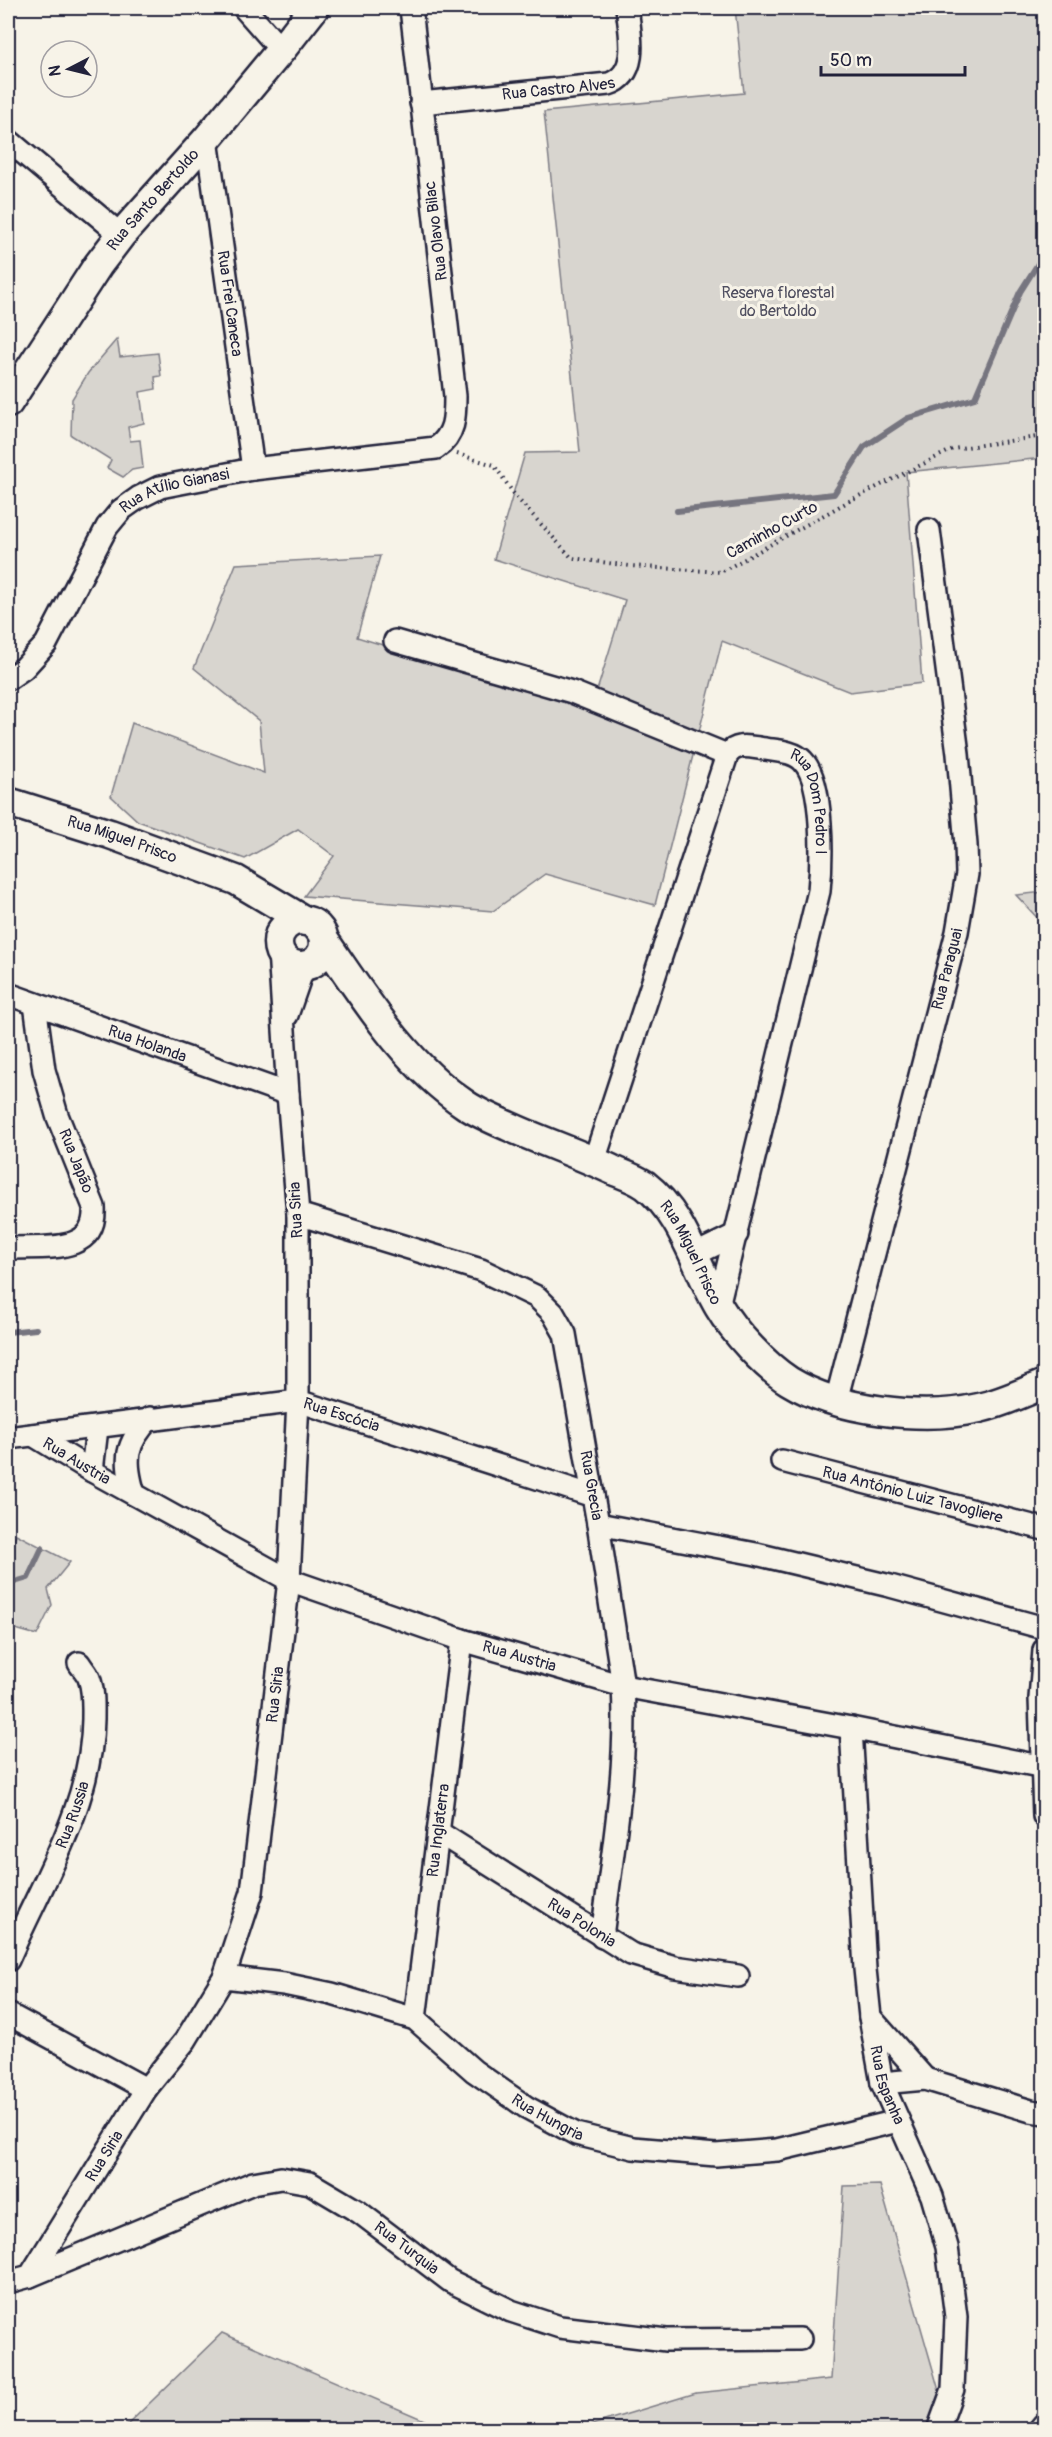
<svg xmlns="http://www.w3.org/2000/svg" width="1052" height="2437" font-family="Pangolin,sans-serif">
<style>
.green{fill:#d8d5cf;stroke:#7d7c85;stroke-width:1.5}
.lines{fill:none;stroke-linecap:round;stroke-linejoin:round}
.stream{stroke:#76747f;stroke-width:6}
.street-casing{stroke:#22223b;stroke-width:26}
.secondary-casing{stroke:#22223b;stroke-width:33}
.path{stroke:#22223b;stroke-width:4;stroke-dasharray:1.5 4.5;stroke-linecap:butt}
.street{stroke:#f7f3e8;stroke-width:21}
.secondary{stroke:#f7f3e8;stroke-width:28}
.labels{text-anchor:middle;dominant-baseline:central;stroke-width:6;stroke-linejoin:round;paint-order:stroke}
.street-label{font-size:16px;fill:#22223b;stroke:#f7f3e8}
.park-label{font-size:16px;fill:#504f60;stroke:#f7f3e8}
</style>
<rect width="100%" height="100%" fill="#f7f3e8"/>
<filter id="ink" filterUnits="userSpaceOnUse"><feTurbulence type="fractalNoise" baseFrequency=".0167" numOctaves="2"/><feDisplacementMap in="SourceGraphic" scale="12" xChannelSelector="R" yChannelSelector="G"/><feConvolveMatrix kernelMatrix="1 2 1 2 8 2 1 2 1" color-interpolation-filters="sRGB"/></filter>
<g filter="url(#ink)">
<!-- green -->
<g class="green">
<path d="M735 8H1044V458L906 472 922 683 850 692 722 641 655 905 545 874 493 911 304 896 334 856 298 829 245 859 138 821 111 796 132 723 264 773 259 721 194 668 236 564 380 556 357 637 591 710 625 600 494 559 525 453 580 452 544 112 744 93Z"/>
<path d="M117 339 120 357 158 353 161 376 155 377 156 389 140 392 144 423 128 427 130 441 140 440 143 468 132 470 123 477 107 468 111 460 71 435 72 399 88 373Z"/>
<path d="M1044 892V925L1016 895Z"/>
<path d="M16 1534 70 1562 48 1589 52 1605 37 1635 8 1627V1560Z"/>
<path d="M880 2185 950 2429 575 2430 696 2393 831 2379 844 2186Z"/>
<path d="M222 2333 445 2429H123Z"/>
</g>
<g class="lines">
<!-- stream -->
<g class="stream">
<path d="M677 511 834 494 864 447 908 418 975 398 1020 292 1044 254"/>
<path d="M8 1332 36 1329"/>
<path d="M8 1584 28 1578 42 1548"/>
</g>
<!-- street casing -->
<g class="street-casing">
<g id="street">
<path d="M244 8 281 50"/>
<path id="s1" d="M421 103 609 84C640 74 630 33 627 8"/>
<path id="s2" d="M207 139 253 469"/>
<path d="M8 140 121 235"/>
<path d="M395 641 572 692 727 755"/>
<path id="s3" d="M8 679 24 668 46 644 107 527 121 510 138 498 160 487 253 469 436 448C455 435 455 417 455 396L411 8"/>
<path id="s4" d="M8 994 288 1094"/>
<path d="M287 1015 304 966"/>
<path id="s5" d="M594 1161 727 755C737 742 750 747 765 749 777 751 794 751 803 761 824 783 822 861 819 891L718 1306"/>
<path id="s6" d="M298 1214 481 1270 537 1297 553 1313 565 1334 598 1524 623 1686C628 1769 612 1854 602 1937"/>
<path d="M8 1248C43 1246 97 1256 94 1207L57 1115 44 1070 35 1004"/>
<path d="M694 1255 737 1234"/>
<path id="s7" d="M836 1401 957 932 967 874 966 845 958 754 929 530"/>
<path id="s8" d="M33 1435 92 1471 289 1580 462 1640 623 1686 851 1728 1044 1767"/>
<path id="s9" d="M8 1438 298 1401 593 1496"/>
<path id="s10" d="M782 1461 1044 1529"/>
<path d="M92 1471 97 1428"/>
<path d="M134 1494C124 1460 125 1444 150 1418"/>
<path d="M598 1524 756 1554 890 1586 1044 1628"/>
<path d="M1044 1650 1040 1698 1044 1816"/>
<path id="s11" d="M851 1728 865 1969 870 2017 882 2083 932 2196 947 2247 956 2317 953 2389 938 2430"/>
<path id="s12" d="M438 1832 631 1954 675 1967 738 1976"/>
<path id="s13" d="M8 1960C41 1883 92 1806 93 1719 93 1706 94 1691 89 1678 87 1673 82 1668 79 1663"/>
<path id="s14" d="M224 1977 284 1984 332 1994 415 2019 474 2071 526 2107 576 2134 633 2148 716 2155 777 2150 898 2121"/>
<path d="M8 2014 146 2089"/>
<path d="M870 2017 925 2079"/>
<path id="s15" d="M415 2019 462 1640"/>
<path d="M882 2083 925 2079 1031 2111 1044 2113"/>
<path id="s16" d="M30 2276 253 2183 281 2178 310 2183 359 2212 450 2281 511 2311 560 2327 666 2340 800 2339"/>
<path id="s17" d="M8 2282 30 2276 146 2089 185 2041 224 1977 252 1892 289 1580 298 1401V1214L288 1094 279 950"/>
<path d="M1039 2430 1044 2424"/>
</g>
</g>
<!-- secondary casing -->
<g class="secondary-casing">
<g id="secondary">
<path id="s18" d="M8 403 98 265 121 235 207 139 281 50 314 8"/>
<path id="s19" d="M8 802 110 834 236 880 305 921"/>
<circle cx="301" cy="943" r="23"/>
<path id="s20" d="M324 940C365 999 405 1064 466 1105 478 1113 494 1120 508 1126 543 1142 580 1154 615 1171 625 1175 636 1179 645 1185 684 1215 695 1266 719 1307 733 1331 765 1366 789 1381 838 1411 923 1421 979 1408 1002 1403 1023 1393 1044 1384"/>
</g>
</g>
<!-- path -->
<path class="path" d="M457 454 494 465 516 497 572 558 630 566 721 572 851 500 953 449 1044 436"/>
<!-- street -->
<use href="#street" class="street"/>
<!-- secondary -->
<use href="#secondary" class="secondary"/>
</g>
</g>
<g class="labels">
<!-- street labels -->
<g class="street-label">
<text stroke="none"><textPath href="#s1" startOffset="138">Rua Castro Alves</textPath></text>
<text stroke="none"><textPath href="#s18" startOffset="250">Rua Santo Bertoldo</textPath></text>
<text transform="translate(436 231) rotate(-97)">Rua Olavo Bilac</text>
<text stroke="none"><textPath href="#s2" startOffset="166">Rua Frei Caneca</textPath></text>
<text stroke="none"><textPath href="#s3" startOffset="264">Rua Atílio Gianasi</textPath></text>
<text transform="translate(772 530) rotate(-29)">Caminho Curto</text>
<text stroke="none"><textPath href="#s5" startOffset="550">Rua Dom Pedro I</textPath></text>
<text stroke="none"><textPath href="#s19" startOffset="120">Rua Miguel Prisco</textPath></text>
<text stroke="none"><textPath href="#s7" startOffset="446">Rua Paraguai</textPath></text>
<text stroke="none"><textPath href="#s4" startOffset="148">Rua Holanda</textPath></text>
<text transform="translate(76 1161) rotate(68)">Rua Japão</text>
<text transform="translate(296 1210) rotate(-93)">Rua Siria</text>
<text stroke="none"><textPath href="#s20" startOffset="498">Rua Miguel Prisco</textPath></text>
<text stroke="none"><textPath href="#s9" startOffset="338">Rua Escócia</textPath></text>
<text stroke="none"><textPath href="#s8" startOffset="51">Rua Austria</textPath></text>
<text stroke="none"><textPath href="#s6" startOffset="454">Rua Grecia</textPath></text>
<text stroke="none"><textPath href="#s10" startOffset="135">Rua Antônio Luiz Tavogliere</textPath></text>
<text stroke="none"><textPath href="#s8" startOffset="537">Rua Austria</textPath></text>
<text stroke="none"><textPath href="#s17" startOffset="668">Rua Siria</textPath></text>
<text stroke="none"><textPath href="#s13" startOffset="159">Rua Russia</textPath></text>
<text stroke="none"><textPath href="#s15" startOffset="190">Rua Inglaterra</textPath></text>
<text stroke="none"><textPath href="#s12" startOffset="170">Rua Polonia</textPath></text>
<text stroke="none"><textPath href="#s11" startOffset="360">Rua Espanha</textPath></text>
<text stroke="none"><textPath href="#s14" startOffset="362">Rua Hungria</textPath></text>
<text stroke="none"><textPath href="#s17" startOffset="164">Rua Siria</textPath></text>
<text stroke="none"><textPath href="#s16" startOffset="416">Rua Turquia</textPath></text>
</g>
<!-- park labels -->
<g class="park-label">
<text x="778" y="293">Reserva florestal<tspan x="778" dy="18">do Bertoldo</tspan></text>
</g>
</g>
<!-- margin -->
<rect width="1052" height="2437" fill="none" stroke="#f7f3e8" stroke-width="30"/>
<rect x="15" y="15" width="1022" height="2407" fill="none" stroke="#22223b" stroke-width="2" filter="url(#ink)"/>
<!-- north arrow -->
<g transform="translate(69 69) rotate(263)"><circle r="28" fill="#f7f3e8" stroke="#a29fa3" stroke-width="1.5"/>
<path d="M0-4.5L10 22L0 15L-10 22Z" fill="#22223b"/>
<text y="-9" font-size="16" font-weight="bold" text-anchor="middle" fill="#22223b">N</text>
</g>
<!-- scale -->
<path d="M821 66v9h144v-9" fill="none" stroke="#22223b" stroke-width="3"/>
<text x="830" y="66" font-size="18" fill="#22223b" stroke="#f7f3e8" stroke-width="4.5" paint-order="stroke">50 m</text>
</svg>
